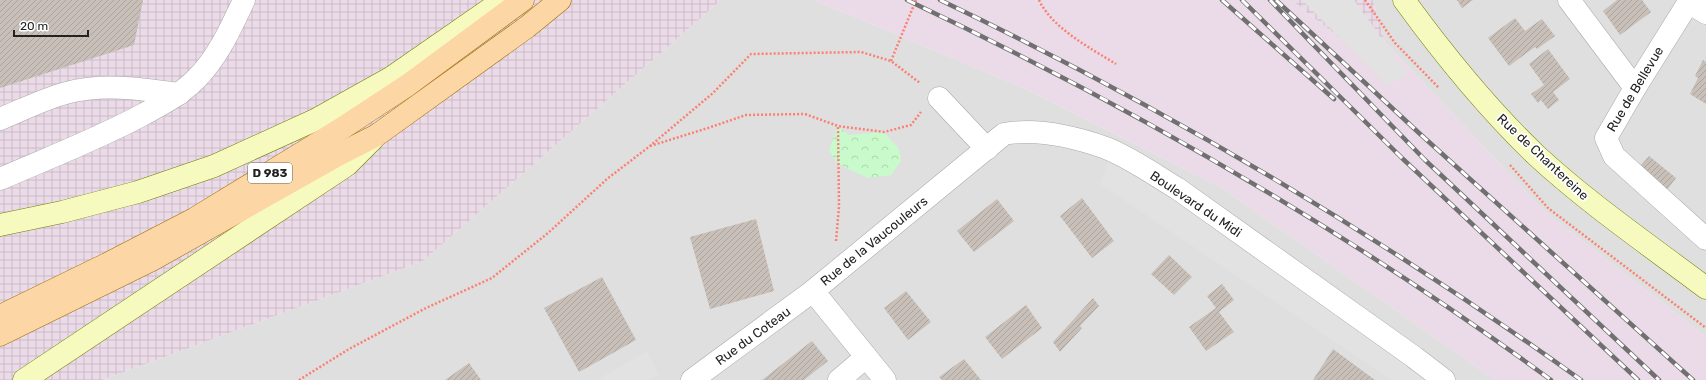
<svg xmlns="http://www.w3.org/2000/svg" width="1706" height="380" font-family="Rubik,sans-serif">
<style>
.residential{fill:#e0dfdf}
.industrial{fill:url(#industrial-grid)}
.railway{fill:#ebdbe8}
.park{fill:url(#park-crowns)}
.parking{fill:#e2e2e2}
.building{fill:url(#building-hatch)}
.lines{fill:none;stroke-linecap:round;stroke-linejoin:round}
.minor-casing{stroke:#a9a9a9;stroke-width:23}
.secondary-casing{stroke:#707d05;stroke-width:23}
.primary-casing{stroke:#a06b00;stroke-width:23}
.path{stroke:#fa8072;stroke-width:2.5;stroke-dasharray:2 2;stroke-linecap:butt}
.minor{stroke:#fff;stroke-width:22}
.secondary{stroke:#f7fabf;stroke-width:22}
.primary{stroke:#fcd6a4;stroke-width:22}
.rail-casing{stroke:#707070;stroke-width:4.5}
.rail{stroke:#fff;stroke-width:3;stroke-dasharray:9;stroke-linecap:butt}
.labels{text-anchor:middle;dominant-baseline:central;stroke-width:3.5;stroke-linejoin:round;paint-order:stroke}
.shield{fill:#fff;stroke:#646464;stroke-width:1}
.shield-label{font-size:12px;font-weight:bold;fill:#222}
.street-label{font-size:13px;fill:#222;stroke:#fff}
</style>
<defs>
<pattern id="industrial-grid" width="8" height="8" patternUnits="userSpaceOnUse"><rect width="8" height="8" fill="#ebdbe8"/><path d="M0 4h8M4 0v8" fill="none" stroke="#c9bcc7"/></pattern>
<pattern id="park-crowns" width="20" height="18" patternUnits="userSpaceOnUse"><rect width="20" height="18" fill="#c8facc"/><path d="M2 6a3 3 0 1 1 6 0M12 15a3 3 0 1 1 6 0" fill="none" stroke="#acd6af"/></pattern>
<pattern id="building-hatch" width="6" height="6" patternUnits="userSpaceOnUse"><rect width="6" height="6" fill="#c7bfb8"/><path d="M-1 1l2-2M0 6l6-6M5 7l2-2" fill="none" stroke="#aba49e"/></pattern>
</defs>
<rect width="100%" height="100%" fill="#f2efe9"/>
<!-- residential -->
<g class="residential">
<path d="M721 0H814L1026 89 1220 187 1495 380H102L423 261Z"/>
<path d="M1373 0H1706V337L1544 211 1385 42Z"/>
</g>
<!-- industrial -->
<g class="industrial">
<path d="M0 0H721L423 261 102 380H0Z"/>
<path d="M1291 0H1373L1385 42 1346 43Z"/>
</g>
<!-- railway -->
<path class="railway" d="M814 0H1291L1346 43 1385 42 1544 211 1706 337V380H1495L1220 187 1026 89Z"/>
<!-- park -->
<path class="park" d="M838 126 848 135 884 132 899 149 901 161 891 175 868 178 838 164 829 150Z"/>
<!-- parking -->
<g class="parking">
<path d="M1302 0H1354L1408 75 1387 85Z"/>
<path d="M1109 160 1194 213 1425 380H1392L1100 184Z"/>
<path d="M647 351 659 375 650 380H597Z"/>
</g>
<!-- building -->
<g class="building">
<path d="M0 0H143L134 45 0 88Z"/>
<path d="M1457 0H1473L1462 8Z"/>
<path d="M1617 0H1642L1651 12 1620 35 1603 11Z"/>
<path d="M1515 18 1525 31 1542 19 1555 36 1537 49 1535 47 1509 66 1488 38Z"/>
<path d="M1548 49 1570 79 1553 92 1559 100 1548 109 1541 100 1538 103 1531 94 1544 85 1529 64Z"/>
<path d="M1703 60 1706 62V104L1690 94 1698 78 1695 76Z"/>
<path d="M1649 156 1676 178 1663 195 1635 172Z"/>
<path d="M1082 198 1114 241 1092 258 1060 216Z"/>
<path d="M997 199 1014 221 974 252 957 231Z"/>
<path d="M756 219 774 291 710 309 690 237Z"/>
<path d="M1169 255 1192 277 1174 295 1151 274Z"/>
<path d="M602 277 636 340 579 372 544 308Z"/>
<path d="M1222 284 1234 300 1219 312 1234 332 1206 351 1189 327 1216 308 1207 296Z"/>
<path d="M906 291 931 322 908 340 884 308Z"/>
<path d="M1093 298 1099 306 1080 326 1082 328 1060 352 1053 342Z"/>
<path d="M1026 305 1042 328 1002 359 985 337Z"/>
<path d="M812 341 828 361 804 380H762Z"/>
<path d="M1333 349 1375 380H1313Z"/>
<path d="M964 359 981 380H942L939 377Z"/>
<path d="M469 363 481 380H445Z"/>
</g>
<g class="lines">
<!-- minor casing -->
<g class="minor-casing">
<g id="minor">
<path d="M1569 0 1635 88"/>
<path d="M1690 0 1635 88 1606 138 1614 156 1706 239"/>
<path d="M1688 2 1706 13"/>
<path d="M939 98 987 149"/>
<path d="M0 119C22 110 44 99 66 93 103 83 142 89 179 94"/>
<path d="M0 179C48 158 98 139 144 114 162 104 180 95 195 80 217 59 231 28 244 0"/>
<path d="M813 291 885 380"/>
<path d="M692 380 813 291 1004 134C1037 128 1075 137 1106 148 1131 158 1155 175 1178 189L1414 357 1444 380"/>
<path d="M839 380 866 357"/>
</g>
</g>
<!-- secondary casing -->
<g class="secondary-casing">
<g id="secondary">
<path d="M1404 0C1444 55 1487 108 1536 155 1589 204 1649 245 1706 288"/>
<path d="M0 225 62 212 138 192 214 166 315 120 392 77 503 0"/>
<path d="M24 380 347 165 373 139"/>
</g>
</g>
<!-- primary casing -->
<g class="primary-casing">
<g id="primary">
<path d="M0 316 107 264 194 219 341 129 408 85 523 0"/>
<path d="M0 335 152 260 338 155 377 135 527 27 560 0"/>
</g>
</g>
<!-- path -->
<g class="path">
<path d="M1039 0C1052 28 1090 48 1116 64"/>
<path d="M1365 0 1395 43 1439 88"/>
<path d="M891 61 916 0"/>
<path d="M650 146 708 128 746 115 805 114 838 126 884 132 911 125 921 112"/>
<path d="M1510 165 1548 208 1706 328"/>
<path d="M836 241 839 207 838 126"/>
<path d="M299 380 349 349 426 308 492 278 548 233 607 179 650 146 713 93 751 54 861 52 891 61 920 83"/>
</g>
<!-- minor -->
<use href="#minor" class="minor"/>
<!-- secondary -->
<use href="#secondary" class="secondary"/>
<!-- primary -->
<use href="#primary" class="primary"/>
<!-- rail casing -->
<g class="rail-casing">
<g id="rail">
<path d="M907 0C1133 107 1349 232 1551 380"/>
<path d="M940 0C1164 107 1379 235 1581 380"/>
<path d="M1222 0 1334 99"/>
<path d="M1242 0 1403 159 1638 380"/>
<path d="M1270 0 1425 160 1659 380"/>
<path d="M1276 0 1419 133 1693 380"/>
</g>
</g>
<!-- rail -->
<use href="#rail" class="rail"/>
</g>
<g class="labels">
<!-- shield labels -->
<rect class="shield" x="248" y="163" width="44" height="20" rx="3"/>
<g class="shield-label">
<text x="270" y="173">D 983</text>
</g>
<!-- street labels -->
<g class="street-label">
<text transform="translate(1635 89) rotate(-59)">Rue de Bellevue</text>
<text transform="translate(1543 157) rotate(43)">Rue de Chantereine</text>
<text transform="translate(1196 204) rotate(34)">Boulevard du Midi</text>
<text transform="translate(874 241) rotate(-39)">Rue de la Vaucouleurs</text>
<text transform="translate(753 336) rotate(-36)">Rue du Coteau</text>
</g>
</g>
<!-- scale -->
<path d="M14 30v6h74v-6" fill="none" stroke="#222222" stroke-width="2"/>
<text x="20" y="30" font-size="12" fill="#222222" stroke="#ffffff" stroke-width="3" paint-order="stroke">20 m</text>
</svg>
